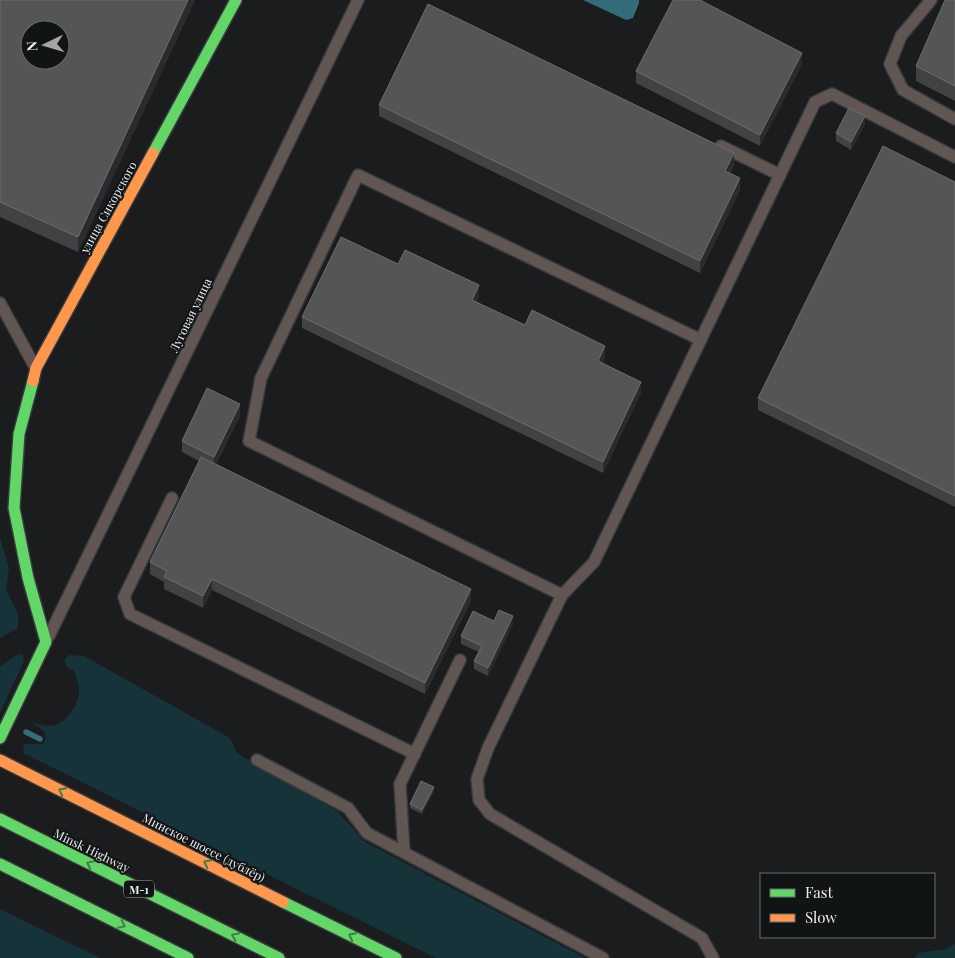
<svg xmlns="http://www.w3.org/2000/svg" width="955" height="958" font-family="'Playfair Display',serif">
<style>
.green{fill:#16333a}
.water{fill:#346c79}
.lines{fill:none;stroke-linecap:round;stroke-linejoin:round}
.stream{stroke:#346c79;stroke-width:5.5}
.lane-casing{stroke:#383a3b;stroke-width:14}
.fast-casing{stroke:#383a3b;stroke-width:14}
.slow-casing{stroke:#383a3b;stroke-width:14}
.lane{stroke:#625655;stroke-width:11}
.fast{stroke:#63d668;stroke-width:11}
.slow{stroke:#ff974d;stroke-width:11}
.wall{fill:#414243}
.shaded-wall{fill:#2a2b2c}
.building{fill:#535556;stroke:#6c6d6e;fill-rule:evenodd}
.oneway{stroke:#3e7f43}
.labels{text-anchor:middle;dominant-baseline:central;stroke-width:4;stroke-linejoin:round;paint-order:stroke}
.shield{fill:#111415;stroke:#abadae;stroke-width:1}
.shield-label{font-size:11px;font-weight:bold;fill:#edeff0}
.street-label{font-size:12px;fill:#edeff0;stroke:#111415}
</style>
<rect width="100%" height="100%" fill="#1b1c1d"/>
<!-- green -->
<g class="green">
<path d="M0 538 9 568 6 589 18 614V628L0 638Z"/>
<path d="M23 654 24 661 0 713V667L15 656Z"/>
<path d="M69 655 84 656 230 738 237 753 338 812 365 842 585 958H436L23 753 24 744H43L46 738 44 731 32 723C38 723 43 726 48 726 65 727 79 705 79 690 79 684 76 676 74 671L67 667 64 660Z"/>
<path d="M0 909 100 958H0Z"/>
<path d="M955 944V958H914L919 953 945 949Z"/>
</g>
<!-- water -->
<path class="water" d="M583 0H639V3L633 18 626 20Z"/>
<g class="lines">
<!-- stream -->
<path class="stream" d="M26 732 40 739"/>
<!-- lane casing -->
<g class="lane-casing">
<g id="lane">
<path d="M931 0 901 36 890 64 903 90 955 119"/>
<path d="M721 146 780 175"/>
<path d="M0 303 35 367"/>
<path d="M172 498 124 597 130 614 415 754"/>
<path d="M562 595 249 441 261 378 358 175 701 340"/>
<path d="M49 636 358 0"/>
<path d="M257 760 348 808 367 833 603 958"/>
<path d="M404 852 400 784 460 660"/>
<path d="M713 958 702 938 490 814 479 800 477 779 488 748 562 595 594 562 815 102 832 94 955 157"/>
</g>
</g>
<!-- fast casing -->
<g class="fast-casing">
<g id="fast">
<path d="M153 153 236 0"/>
<path d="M0 738 46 642 28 578 14 508 19 434 33 381"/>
<path d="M0 819 279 958"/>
<path d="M0 864 188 958"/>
<path d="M283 902 396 958"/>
</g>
</g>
<!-- slow casing -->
<g class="slow-casing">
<g id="slow">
<path d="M33 381 36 368 153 153"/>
<path d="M0 760 283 902"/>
</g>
</g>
<!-- lane -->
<use href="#lane" class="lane"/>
<!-- fast -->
<use href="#fast" class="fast"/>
<!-- slow -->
<use href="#slow" class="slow"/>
</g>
<!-- wall -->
<g class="wall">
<path d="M0 0H195L78 252 0 217Z"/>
<path d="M955 0V101L916 81V66Z"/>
<path d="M802 64 760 146 636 83V71Z"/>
<path d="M379 105 734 164 730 174 740 190 700 273 379 116Z"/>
<path d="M865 124 851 150 836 141V133Z"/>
<path d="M955 182V507L758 410V398Z"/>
<path d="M398 264 479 297 476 302 525 325 605 358 602 363 641 393 603 473 302 328V317Z"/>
<path d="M240 416 216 464 471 601 425 694 212 590 203 608 164 589V582L150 574V562L199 461 182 452V441Z"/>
<path d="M494 621 513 624 488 676 474 669V661L479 652 461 644V636Z"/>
<path d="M434 791 422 814 410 808V804Z"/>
</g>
<!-- shaded-wall -->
<g class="shaded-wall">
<path d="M188 0H195L78 252V237Z"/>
<path d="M802 53V64L760 146V135Z"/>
<path d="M865 116V124L851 150V142Z"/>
<path d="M734 153V164L725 183V171Z"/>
<path d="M740 178V190L700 273V261Z"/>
<path d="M479 285V297L472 312V300Z"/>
<path d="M605 346V358L598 372V361Z"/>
<path d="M641 382V393L603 473V462Z"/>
<path d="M240 404V416L214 468V457Z"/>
<path d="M212 579V590L203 608V596Z"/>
<path d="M471 589V601L425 694V683Z"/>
<path d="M513 616V624L488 676V668Z"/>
<path d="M434 787V791L422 814V810Z"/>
</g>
<!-- building -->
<g class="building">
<path d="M0 0H188L78 237 0 202ZM30 30H60V60H30Z"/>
<path d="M673 0H700L802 53 760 135 636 71Z"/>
<path d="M945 0H955V86L916 66Z"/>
<path d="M428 4 734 153 725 171 740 178 700 261 379 105Z"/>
<path d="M849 108 865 116 851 142 836 133Z"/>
<path d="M883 146 955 182V496L758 398Z"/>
<path d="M341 237 398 264 405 250 479 285 472 300 525 325 532 310 605 346 598 361 641 382 603 462 302 317Z"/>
<path d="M207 388 240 404 214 457 182 441Z"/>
<path d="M201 457 471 589 425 683 212 579 203 596 164 577 167 571 150 562Z"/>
<path d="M499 610 513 616 488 668 474 661 482 646 461 636 473 611 494 621Z"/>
<path d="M421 781 434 787 422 810 410 804Z"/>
</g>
<!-- one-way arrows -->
<defs><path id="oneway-chevron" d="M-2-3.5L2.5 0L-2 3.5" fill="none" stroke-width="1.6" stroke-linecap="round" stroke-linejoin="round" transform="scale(1.25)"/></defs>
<g class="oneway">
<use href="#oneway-chevron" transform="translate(62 791) rotate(-153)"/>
<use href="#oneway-chevron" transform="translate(207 863) rotate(-153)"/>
<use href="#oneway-chevron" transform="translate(90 864) rotate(-154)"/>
<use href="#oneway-chevron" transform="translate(122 925) rotate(26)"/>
<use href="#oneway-chevron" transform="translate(235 936) rotate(-154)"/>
<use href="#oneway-chevron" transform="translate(352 936) rotate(-153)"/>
</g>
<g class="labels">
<!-- shield labels -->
<rect class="shield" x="124" y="880.5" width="30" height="17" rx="4"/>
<g class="shield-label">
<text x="139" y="889">М-1</text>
</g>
<!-- street labels -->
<g class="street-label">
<text transform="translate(108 207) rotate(-61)">улица Сикорского</text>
<text transform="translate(190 315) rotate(-64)">Луговая улица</text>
<text transform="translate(204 847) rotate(27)">Минское шоссе (дублёр)</text>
<text transform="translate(92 850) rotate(26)">Minsk Highway</text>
</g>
</g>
<!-- legend -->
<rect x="760" y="873" width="175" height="65" fill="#111415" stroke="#696c6d"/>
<rect x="770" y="889" width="25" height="8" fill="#63d668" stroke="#696c6d"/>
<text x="805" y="898" font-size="15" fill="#edeff0">Fast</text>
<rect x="770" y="914" width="25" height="8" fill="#ff974d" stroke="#696c6d"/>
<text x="805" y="923" font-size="15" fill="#edeff0">Slow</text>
<!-- north arrow -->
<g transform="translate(45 45) rotate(265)"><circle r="24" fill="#111415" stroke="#696c6d"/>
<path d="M0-4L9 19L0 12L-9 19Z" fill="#a4a5a6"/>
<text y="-8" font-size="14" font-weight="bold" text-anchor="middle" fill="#edeff0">N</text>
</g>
</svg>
